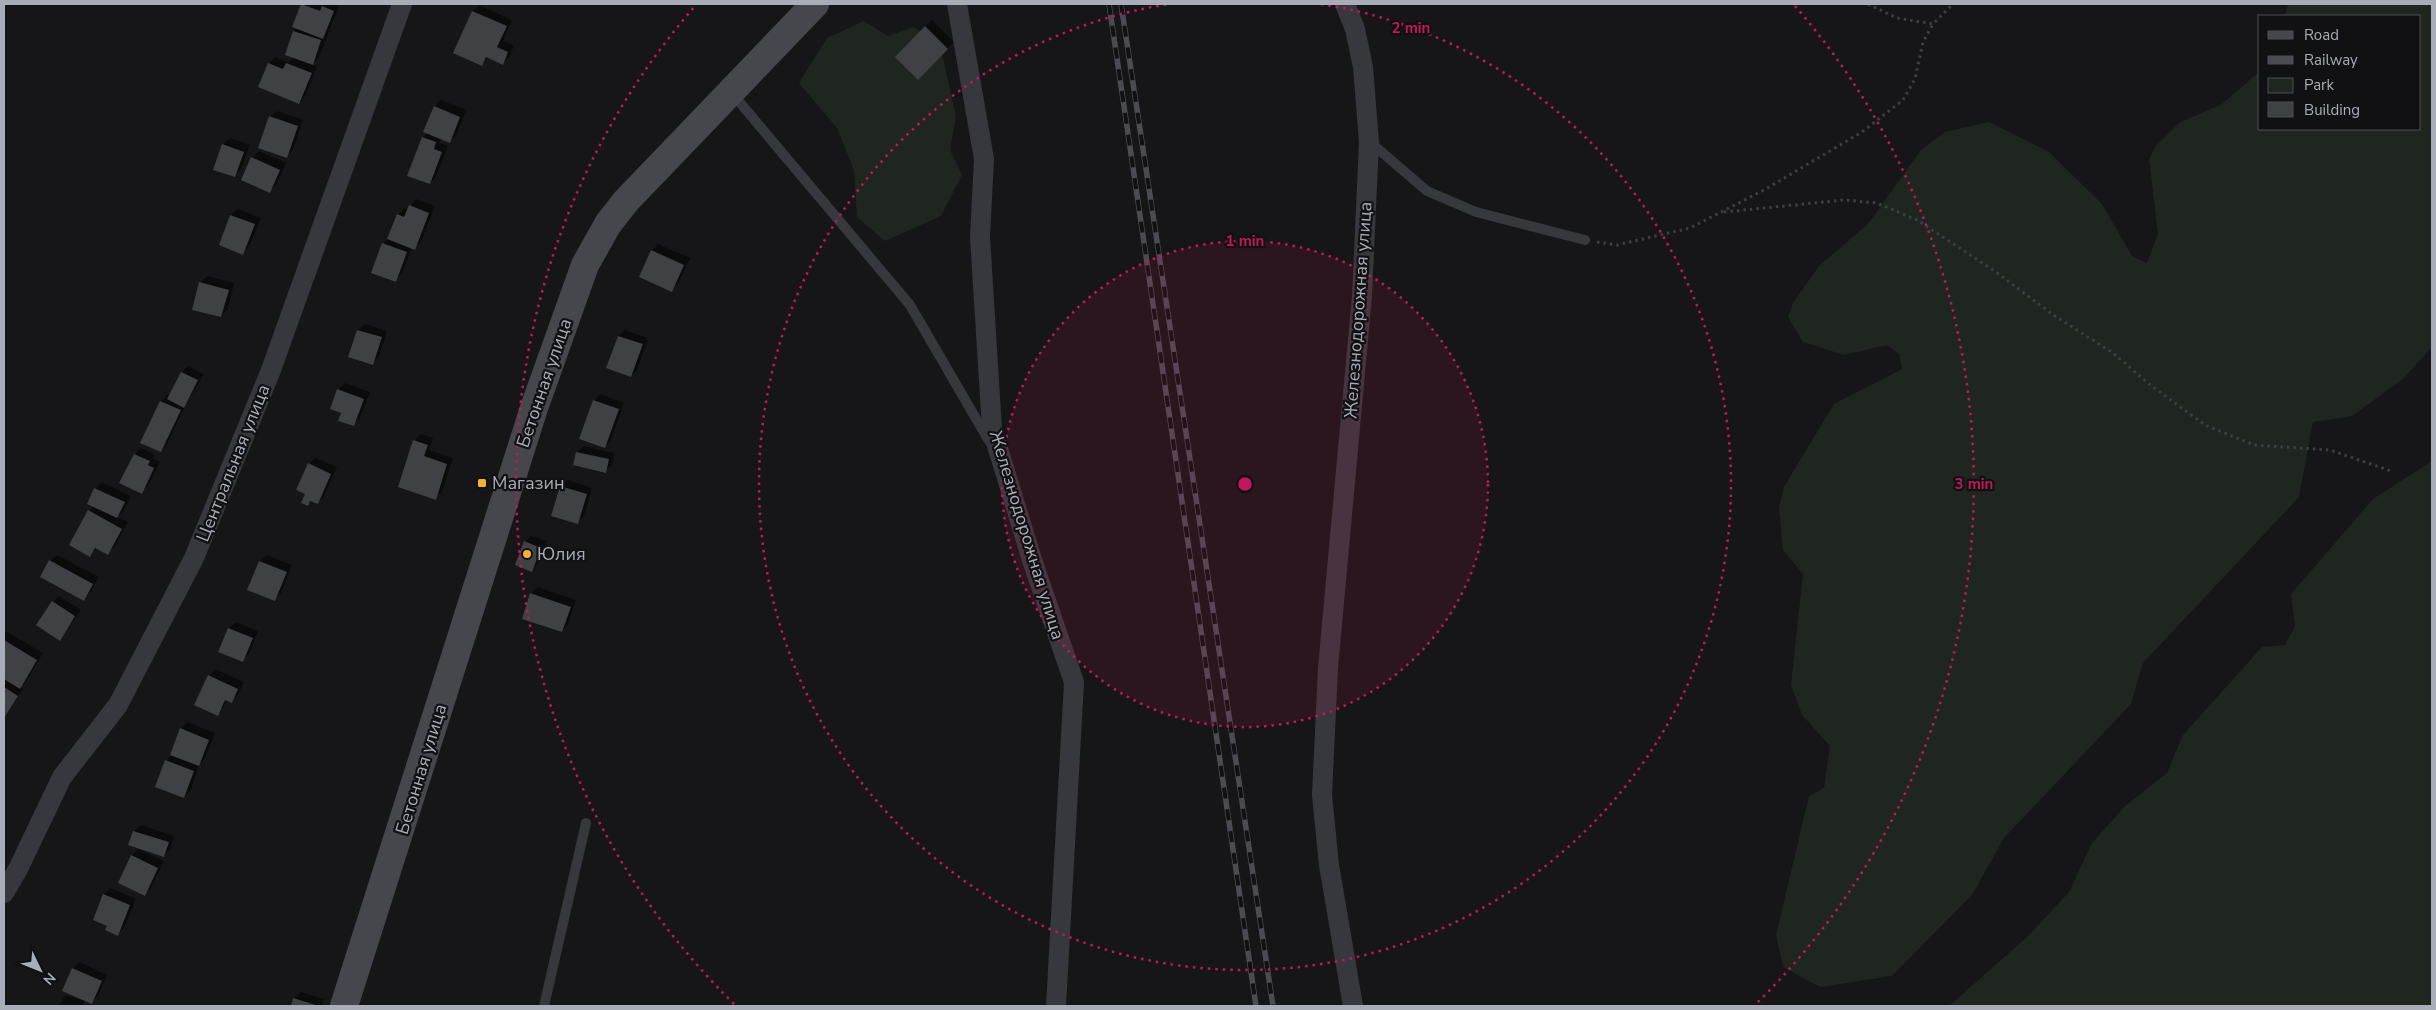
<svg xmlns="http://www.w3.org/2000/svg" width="2436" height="1010" font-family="'Nunito Sans',sans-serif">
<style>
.green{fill:#1e261f}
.shadow{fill:#0007}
.building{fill:#404145}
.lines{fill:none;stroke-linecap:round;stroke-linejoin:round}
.path{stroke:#3d3f44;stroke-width:3;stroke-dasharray:2.5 4;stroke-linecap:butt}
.service{stroke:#37383d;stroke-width:10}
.minor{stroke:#37383d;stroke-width:20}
.secondary{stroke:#45474d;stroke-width:28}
.rail-casing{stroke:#4a4c52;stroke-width:5.5}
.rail{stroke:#111113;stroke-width:4;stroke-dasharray:11;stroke-linecap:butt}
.ring{fill:none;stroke:#c2185b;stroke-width:2.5;stroke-dasharray:2.5 5}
.poi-dot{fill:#f2b134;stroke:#111113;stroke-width:2}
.labels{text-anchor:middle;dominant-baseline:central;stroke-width:4.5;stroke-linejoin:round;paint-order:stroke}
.street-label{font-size:18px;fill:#a8adb8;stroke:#111113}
.poi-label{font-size:18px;fill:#a8adb8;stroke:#111113;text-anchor:start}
.centre{fill:#c2185b;stroke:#111113;stroke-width:2.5}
.ring-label{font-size:15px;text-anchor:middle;font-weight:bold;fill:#c2185b;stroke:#111113;stroke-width:4.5;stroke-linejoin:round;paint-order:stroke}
</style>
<rect width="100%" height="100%" fill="#161618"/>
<!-- green -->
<g class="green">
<path d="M2288 4H2432V347L2403 379 2352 416 2313 422 2299 497 2143 663 2131 704 2004 838 1972 895 1892 976 1820 987 1783 967 1776 935 1809 796 1824 788 1830 746 1802 715 1791 685 1803 574 1783 550 1779 507 1784 487 1834 404 1902 369 1899 354 1887 345 1844 355 1803 342 1788 317 1793 303 1819 266 1868 224 1921 150 1945 132 1989 122 2049 152 2102 204 2132 256 2147 263 2158 234 2149 159 2156 146 2179 123 2222 104 2260 71V129H2420V16H2285Z"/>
<path d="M864 21 888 36 914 27 940 45 956 116 950 150 962 175 941 216 885 241 857 217 854 170 837 128 799 83 827 38Z"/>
<path d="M2432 461V1006H1949L2027 937 2069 892 2092 843 2126 805 2167 773 2183 735 2262 647 2285 645 2295 626 2291 594 2373 499Z"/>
</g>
<!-- shadow -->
<g class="shadow">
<path d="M340 4 319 57 312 64 317 67 305 96 299 103 269 63 275 57 288 62 294 57 287 54 294 31 298 28 303 4Z"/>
<path d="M479 5 512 20 503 41 514 46 509 57 502 63 489 57 482 64 473 11Z"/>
<path d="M932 20 954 42 918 78 896 57Z"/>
<path d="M441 100 466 110 456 136 449 142 441 138 439 143 448 146 436 177 430 183 423 137 428 133 435 106Z"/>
<path d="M277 111 303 120 293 150 286 157 270 117Z"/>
<path d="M230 138 250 145 241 169 235 176 223 144Z"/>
<path d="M259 151 286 163 276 185 270 191 252 158Z"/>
<path d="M416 199 435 206 421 242 414 248 412 247 402 274 395 280 383 244 388 238 398 215 404 208 408 210Z"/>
<path d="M238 209 261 218 249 247 243 253 220 245 231 215Z"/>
<path d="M658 244 690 258 678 284 671 291 652 251Z"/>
<path d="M207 276 234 283 228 309 221 316 200 283Z"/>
<path d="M365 324 387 331 379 357 372 363 350 356 358 330Z"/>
<path d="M625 330 648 338 637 370 631 376 608 368 619 336Z"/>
<path d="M188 366 204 374 186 404 167 444 161 451 142 442 161 401 167 395 170 396 182 372Z"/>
<path d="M345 383 370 392 360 418 353 425 343 412 332 408 339 389Z"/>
<path d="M600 394 624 403 611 440 605 446 594 401Z"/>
<path d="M421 434 433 438 429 450 453 458 442 492 435 498 414 441Z"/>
<path d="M584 446 614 453 612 465 605 471 577 452Z"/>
<path d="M141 448 155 455 153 458 160 462 148 486 141 492 121 482 135 454Z"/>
<path d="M315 458 337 467 324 496 318 503 311 500 308 504 309 464Z"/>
<path d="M568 480 592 488 584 516 577 522 562 487Z"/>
<path d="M102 482 131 496 124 510 117 517 128 522 114 547 108 553 97 549 90 555 89 511 94 506 95 489Z"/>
<path d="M531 536 547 541 538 564 532 570 525 542Z"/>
<path d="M57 555 99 577 90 593 84 599 50 561Z"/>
<path d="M267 555 292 565 281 593 274 599 249 589 260 561Z"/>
<path d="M538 587 576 600 568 624 562 631 531 594Z"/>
<path d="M59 596 81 610 59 639 53 602Z"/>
<path d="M236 622 258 631 249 654 242 660 220 651 229 628Z"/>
<path d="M5 631 43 653 26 681 20 687 23 689 4 718Z"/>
<path d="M215 669 244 682 238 695 231 702 228 700 218 714 209 676Z"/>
<path d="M187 722 215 733 205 758 199 764 191 790 184 797 166 761 172 754 181 729Z"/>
<path d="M141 825 174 836 170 849 164 856 130 844 134 831Z"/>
<path d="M138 849 164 861 151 888 145 894 132 856Z"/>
<path d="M111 888 136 899 124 928 117 934 109 925 94 919 104 894Z"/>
<path d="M79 962 107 975 98 996 92 1002 85 999 83 1006H58L66 995 82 1000 73 969Z"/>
<path d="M301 992 324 999 322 1006H292L295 998Z"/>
</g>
<!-- building -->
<g class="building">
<path d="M301 4 320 11 322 6 334 11 323 39 292 27Z"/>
<path d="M472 11 507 26 497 47 508 52 503 65 486 57 482 66 453 53Z"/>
<path d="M925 26 948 49 918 80 895 57Z"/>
<path d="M293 31 321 40 313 65 285 55Z"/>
<path d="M268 63 283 69 286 63 312 73 299 104 258 87Z"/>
<path d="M434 106 460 117 450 143 423 132Z"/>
<path d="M269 116 298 126 287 158 258 148Z"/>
<path d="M422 137 436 142 434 149 442 152 430 184 407 176Z"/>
<path d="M222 144 244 152 235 177 213 170Z"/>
<path d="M251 157 280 170 270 193 241 180Z"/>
<path d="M409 205 429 213 415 250 387 239 397 214 404 217Z"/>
<path d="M230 215 255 224 243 255 219 245Z"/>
<path d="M382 243 407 252 396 282 371 273Z"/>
<path d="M651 250 684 265 672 292 639 277Z"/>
<path d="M199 282 229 290 221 317 192 310Z"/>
<path d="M357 330 382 337 373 365 348 357Z"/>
<path d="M618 336 643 344 631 377 606 368Z"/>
<path d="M181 372 198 380 184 408 167 399Z"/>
<path d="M337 389 364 399 354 426 338 421 341 413 330 409Z"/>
<path d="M593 400 619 409 605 448 579 439Z"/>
<path d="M160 401 181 410 161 452 140 443Z"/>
<path d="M413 440 428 445 424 456 447 464 436 500 398 487Z"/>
<path d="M576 452 609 459 606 473 573 465Z"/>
<path d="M134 454 150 461 148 465 154 468 142 494 119 483Z"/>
<path d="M308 463 331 474 318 504 310 501 308 506 301 503 305 494 296 490Z"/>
<path d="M560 486 587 494 578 524 551 516Z"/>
<path d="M94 488 125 502 117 518 87 504Z"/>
<path d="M88 510 122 529 108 555 95 548 90 557 69 545Z"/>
<path d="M524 541 541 548 532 572 515 565Z"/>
<path d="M49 560 93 584 84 601 40 577Z"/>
<path d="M259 561 287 572 275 601 247 590Z"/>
<path d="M530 593 571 607 562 632 522 619Z"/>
<path d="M52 601 75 616 60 641 36 625Z"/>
<path d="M228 628 253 638 243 662 218 652Z"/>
<path d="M4 640 37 660 20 689 4 679Z"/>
<path d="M208 675 238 689 232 703 225 700 218 716 194 705Z"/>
<path d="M4 687 18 696 4 718Z"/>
<path d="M180 728 209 740 199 766 170 755Z"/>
<path d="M165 760 194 771 184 798 155 787Z"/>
<path d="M133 831 169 842 164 857 128 845Z"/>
<path d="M131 855 158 868 145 896 118 883Z"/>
<path d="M103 894 130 905 118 936 105 930 107 926 93 920Z"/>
<path d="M72 968 102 981 92 1004 62 991Z"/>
<path d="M293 998 319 1006H291Z"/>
</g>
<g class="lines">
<!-- path -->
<g class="path">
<path d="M1868 4 1897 18 1933 24 1953 4"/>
<path d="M1724 212 1844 200 1877 203 1917 220 1996 272 2052 314 2113 353 2149 384 2205 425 2254 445 2330 450 2391 471"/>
<path d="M1597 242 1617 245 1690 228 1764 190 1862 132 1903 100 1915 79 1923 42 1933 24"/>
</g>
<!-- service -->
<g class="service">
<path d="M731 92 910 305 989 441"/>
<path d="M1370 142 1427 191 1476 212 1585 240"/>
<path d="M544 1006 586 823"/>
</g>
<!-- minor -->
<g class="minor">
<path d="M957 4 984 159 980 237 992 429 1032 560 1074 682 1056 1006"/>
<path d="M1345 4 1355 29 1363 67 1369 142 1362 296 1328 668 1322 795 1329 865 1353 1006"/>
<path d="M4 893 18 869 62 777 118 705 194 558 271 370 402 4"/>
</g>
<!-- secondary -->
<path class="secondary" d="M344 1006 534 408 585 265 608 224 626 201 815 4"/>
<!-- rail casing -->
<g class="rail-casing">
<g id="rail">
<path d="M1109 4 1256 1006"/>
<path d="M1121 4 1273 1006"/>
</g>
</g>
<!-- rail -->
<use href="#rail" class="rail"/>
</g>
<!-- distance rings -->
<circle cx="1245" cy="484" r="243" fill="#c2185b" fill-opacity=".12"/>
<g class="ring">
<circle cx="1245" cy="484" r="243"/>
<path d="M1321 4A486 486 0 1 1 1169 4"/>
<path d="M734 1004A729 729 0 0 1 695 6M1795 6A729 729 0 0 1 1756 1004"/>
</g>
<!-- markers -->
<g class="poi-dot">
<rect x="477" y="478" width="10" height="10" rx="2.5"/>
<circle cx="527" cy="554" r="5"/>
</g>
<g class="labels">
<!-- street labels -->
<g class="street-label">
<text transform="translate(1358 310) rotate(-86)">Железнодорожная улица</text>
<text transform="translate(544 383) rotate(-71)">Бетонная улица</text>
<text transform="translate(233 463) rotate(-68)">Центральная улица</text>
<text transform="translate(1027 535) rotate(73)">Железнодорожная улица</text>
<text transform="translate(421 769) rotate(-73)">Бетонная улица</text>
</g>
<!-- poi labels -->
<g class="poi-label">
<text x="492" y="483">Магазин</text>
<text x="537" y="554">Юлия</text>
</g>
</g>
<circle cx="1245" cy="484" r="8" class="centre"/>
<g class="ring-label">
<text x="1411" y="33">2 min</text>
<text x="1245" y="246">1 min</text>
<text x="1974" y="489">3 min</text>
</g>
<!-- border -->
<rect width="2436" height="1010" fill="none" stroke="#a8adb8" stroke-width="10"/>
<!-- legend -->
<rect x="2258" y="15" width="162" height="115" fill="#111113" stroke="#4d4f55"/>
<rect x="2268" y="31" width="25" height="8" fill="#45474d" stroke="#4d4f55"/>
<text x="2304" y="40" font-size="15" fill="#a8adb8">Road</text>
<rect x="2268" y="56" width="25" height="8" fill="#4a4c52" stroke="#4d4f55"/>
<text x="2304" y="65" font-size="15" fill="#a8adb8">Railway</text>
<rect x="2268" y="78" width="25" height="15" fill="#1e261f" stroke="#4d4f55"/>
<text x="2304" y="90" font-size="15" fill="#a8adb8">Park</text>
<rect x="2268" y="102" width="25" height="15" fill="#404145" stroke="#4d4f55"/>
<text x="2304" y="115" font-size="15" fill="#a8adb8">Building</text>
<!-- north arrow -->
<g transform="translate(40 970) rotate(133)" stroke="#111113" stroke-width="4" paint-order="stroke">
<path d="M0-4L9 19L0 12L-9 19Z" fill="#a8adb8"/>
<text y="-8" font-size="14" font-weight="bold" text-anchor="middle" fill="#a8adb8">N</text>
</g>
</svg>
